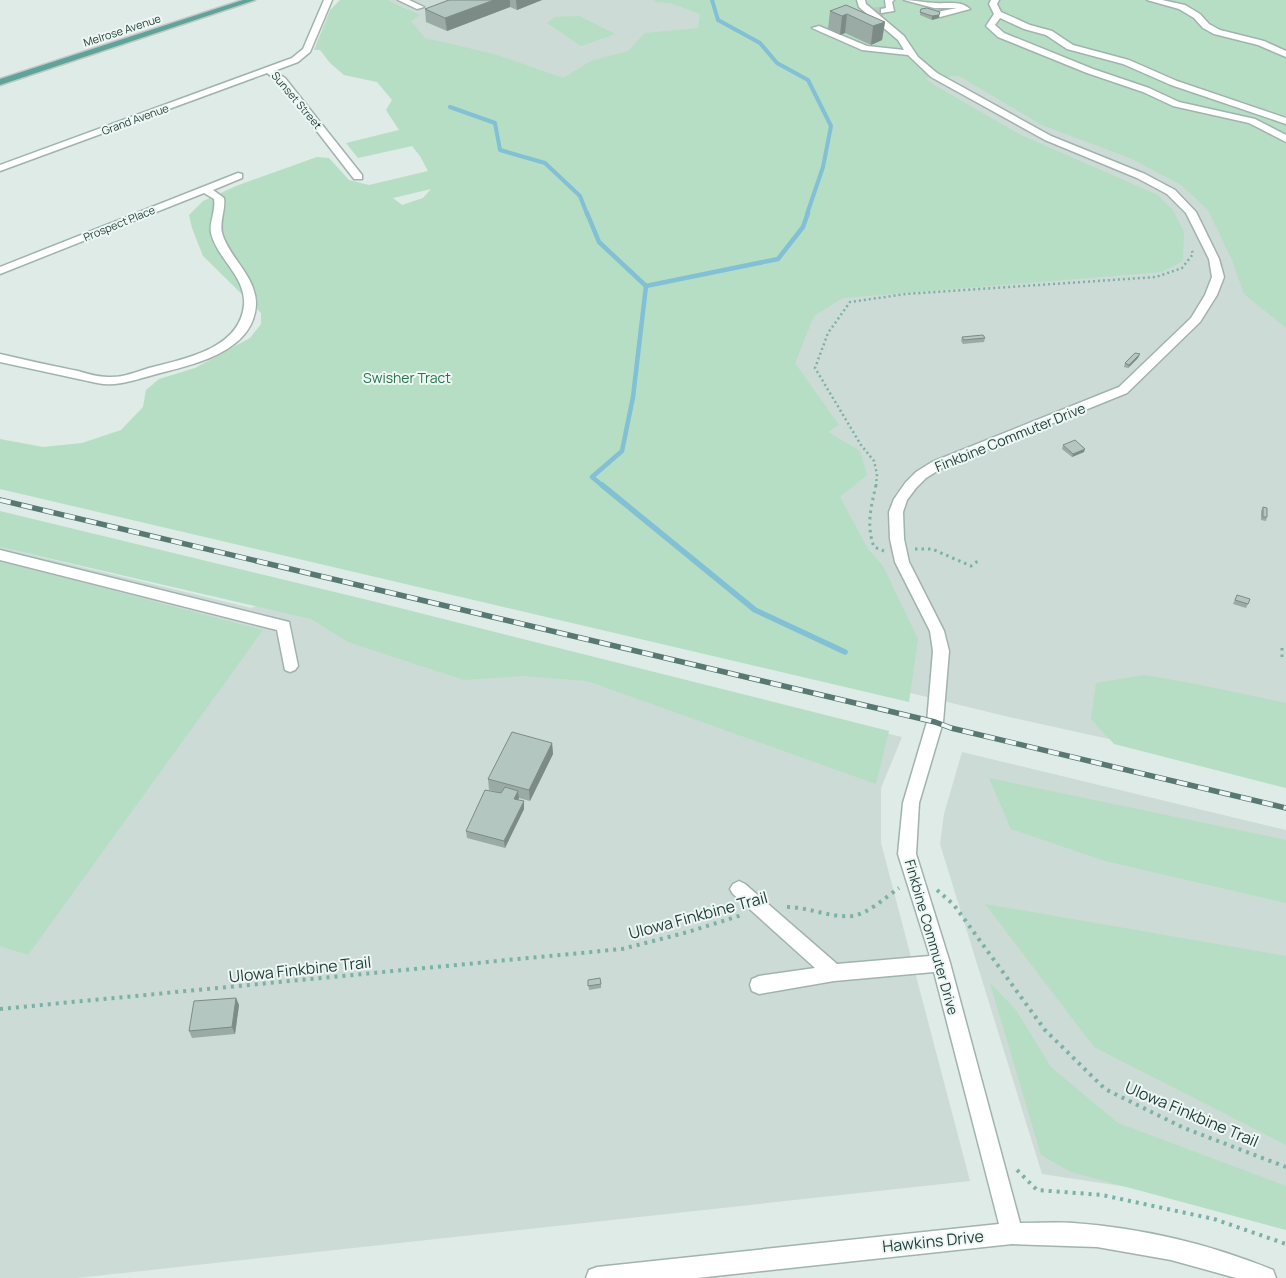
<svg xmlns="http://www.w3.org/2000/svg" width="1286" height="1278" font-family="Manrope,sans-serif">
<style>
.built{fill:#ccdbd5}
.green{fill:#b5dec4;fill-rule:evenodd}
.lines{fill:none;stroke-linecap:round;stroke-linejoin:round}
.stream-far2{stroke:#81c0d5;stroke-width:4}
.stream-far1{stroke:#81c0d5;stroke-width:4.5}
.stream{stroke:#81c0d5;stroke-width:5.5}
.minor-tunnel{stroke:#b8c8c3;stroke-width:9;stroke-dasharray:9 4.5;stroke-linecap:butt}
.minor-casing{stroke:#a1b3ae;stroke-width:3}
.major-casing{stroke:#c0c8c7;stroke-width:3}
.path-far2{stroke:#7cb1a5;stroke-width:2.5;stroke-dasharray:2 3;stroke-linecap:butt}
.path-far1{stroke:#7cb1a5;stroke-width:3;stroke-dasharray:2.5 4;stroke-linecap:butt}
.path{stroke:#7cb1a5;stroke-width:4;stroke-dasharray:3 5;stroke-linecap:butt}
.minor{fill:#fff;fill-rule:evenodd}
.major{fill:#5fa499;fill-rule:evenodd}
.rail-casing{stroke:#587872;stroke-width:5.5}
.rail{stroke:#eef7f4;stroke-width:4;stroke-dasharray:11;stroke-linecap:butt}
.wall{fill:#9aaaa5}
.shaded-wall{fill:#7d8b86}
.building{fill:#b3c6c0;stroke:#7d8b86}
.labels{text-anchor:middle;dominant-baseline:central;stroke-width:4;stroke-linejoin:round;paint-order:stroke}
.far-street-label{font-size:11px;fill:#1e3c37;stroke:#eef7f4}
.park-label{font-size:14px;fill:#26754c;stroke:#eef7f4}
.street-label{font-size:14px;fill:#1e3c37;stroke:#eef7f4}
.near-street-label{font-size:16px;fill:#1e3c37;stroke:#eef7f4}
</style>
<rect width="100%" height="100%" fill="#deebe6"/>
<!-- built -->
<g class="built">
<path d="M388 0H1286V778L1009 717 336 553 739 427 414 46 408 9Z"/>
<path d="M0 547 251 608 303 591 902 737 881 788V843L970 1181 77 1278H0Z"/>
<path d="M962 752 1286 830V1225L1207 1199 1042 1174 940 844 944 814Z"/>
</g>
<!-- green -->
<g class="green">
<path d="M340 0H388L420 15 411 21 425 38 494 54 563 78 591 61 628 51 645 33 698 28 700 14 670 3 656 2 654 0H1286V328L1244 294 1232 260 1208 210 1181 185 1132 159 1042 125 959 76 925 78 934 85 1021 135 1158 195 1173 210 1184 232 1183 261 1162 272 843 298 814 316 795 363 839 425 828 432 860 451 867 475 840 497 868 549 883 566 918 639 909 702 0 489V439L43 447 82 443 121 430 143 407 146 390 159 379 195 368 250 338 261 324V313L203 256 192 228 189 215 203 201 236 186 317 157 329 158 349 180 369 185 428 171 420 156 412 146 358 158 346 143 399 130 386 110 392 100 377 82 344 75 330 63 320 50H314L330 10ZM431 189 423 198 402 205 393 198Z"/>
<path d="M579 16 615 34 581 46 547 23 555 17Z"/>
<path d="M0 511 372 601 889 731 876 784 587 681 523 676 464 680 348 642 311 619 0 547Z"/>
<path d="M0 561 263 630 28 955 0 946Z"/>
<path d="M1144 675 1196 684 1286 703V788L1114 744 1091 719 1096 683Z"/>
<path d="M989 778 1286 840V903L1105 861 1011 829Z"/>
<path d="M985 904 1286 956V1145L1094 1047Z"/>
<path d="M990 983 1016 1010 1051 1067 1118 1123 1286 1186V1230L1071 1172 1041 1155Z"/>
</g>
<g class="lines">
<!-- stream-far2 -->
<g class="stream-far2">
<path d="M712 0 718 20 760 43 777 63 808 80 831 126 823 167 807 214"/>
<path d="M450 107 495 123 500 150 545 163 580 196 587 214"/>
</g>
<!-- stream-far1 -->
<g class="stream-far1">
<path d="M587 213 599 242 646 286"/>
<path d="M603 486 592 477 622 451 633 397 646 286 778 259 803 227 808 213"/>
</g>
<!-- stream -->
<path class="stream" d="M602 485 755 610 845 652"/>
<!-- minor-tunnel -->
<path class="minor-tunnel" d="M848 15 884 11"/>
<!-- minor casing -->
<g class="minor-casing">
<g id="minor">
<path d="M324 0H332L310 52 298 62 274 71 285 78 362 175V179H354L279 82 267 73 0 171V165L292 58 303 49Z"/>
<path d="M398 0H409L424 7 417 9Z"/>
<path d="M857 0H865L866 4 904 36 918 57 937 73 1051 136 1145 174 1175 190 1196 212 1219 259 1224 277 1217 295 1200 322 1127 393 942 468 926 478 916 488 907 500 903 512 904 539 909 562 944 631 949 651 943 722 919 803 916 854 950 963 1020 1223C1038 1223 1056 1222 1073 1223 1141 1228 1210 1244 1273 1270L1276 1278H1236L1171 1260 1097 1247 1012 1244 697 1278H586L589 1270 597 1267 999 1224 934 972 834 981 759 994 752 991 750 985 752 979 759 976 815 968 733 894 730 889 733 884 739 881 745 884 837 964 930 956 898 854 903 803 927 722 933 651 930 631 895 562 890 539 889 512 894 499 906 482 916 472 932 462 1119 387 1191 318 1205 295 1212 277 1209 259 1186 213 1167 194 1137 178 1045 140 931 77 908 55 862 50 812 28 819 26 867 46 904 50 898 40 859 7Z"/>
<path d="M885 0H894L892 2 894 11 881 13V9L886 8Z"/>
<path d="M904 0C915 0 925 3 936 3 948 4 960 0 970 9L940 17 936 14 937 12 957 8H934Z"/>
<path d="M991 0H999L997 4 1001 12 1030 25 1052 31 1073 45 1129 60 1177 81 1286 118V124L1171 85 1123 64 1067 49 1046 35 1024 29 1000 18 995 25 1004 33 1093 69 1149 88 1179 102 1255 119 1286 135V142L1249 123 1173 106 1143 92 1087 73 998 37 986 26 994 14 989 4Z"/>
<path d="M1147 0H1162L1185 5 1200 14 1209 24 1220 30 1264 41 1286 51V57L1258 45 1214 34 1203 28 1194 18 1179 9Z"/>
<path d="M238 173 242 174V178L213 190 224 198C226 211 218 223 223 236 231 259 256 277 256 304 254 353 191 365 153 375 134 380 117 387 97 383L0 362V354C26 360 52 366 78 371 88 374 98 377 108 377 122 378 136 372 149 368 184 359 240 349 244 305 246 276 217 259 211 233 209 222 216 211 214 199L204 193 0 274V267Z"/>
<path d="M0 550 289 622 298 666 295 670 290 672 285 670 277 630 0 560Z"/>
</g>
</g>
<!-- major casing -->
<g class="major-casing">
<path id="major" d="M243 0H255L0 85V79Z"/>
</g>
<!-- path-far2 -->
<path class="path-far2" d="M876 486 877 474 874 461 861 445 815 368 828 333 850 302 906 294 1156 277 1182 268 1193 254 1192 251"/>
<!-- path-far1 -->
<g class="path-far1">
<path d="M876 485C871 507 866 525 874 547L884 551"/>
<path d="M915 549H932L971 566 979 560"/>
<path d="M1282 648V659"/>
</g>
<!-- path -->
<g class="path">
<path d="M937 890 954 905 1045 1030 1105 1089 1184 1128 1286 1167"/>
<path d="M787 907C809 907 830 918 852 916 868 914 886 897 899 888"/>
<path d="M0 1009 622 949 688 932 742 915"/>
<path d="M1017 1170 1037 1190 1102 1195 1214 1219 1286 1244"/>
</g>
<!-- minor -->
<use href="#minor" class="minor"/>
<!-- major -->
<use href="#major" class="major"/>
<!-- rail casing -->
<g class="rail-casing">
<path id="rail" d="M0 500 935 722 951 728 1286 808"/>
</g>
<!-- rail -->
<use href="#rail" class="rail"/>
</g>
<!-- wall -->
<g class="wall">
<path d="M449 0H542L517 10 510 7 447 31 426 22 425 9Z"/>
<path d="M830 11 885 22 882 40 871 45 845 33 840 35 828 29Z"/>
<path d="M920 12H940L939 18 932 20 920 15Z"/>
<path d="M962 337 985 338 984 342 963 344 961 341Z"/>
<path d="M1138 358 1128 368 1124 367 1125 363Z"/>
<path d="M1063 445 1084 452 1072 457 1062 449Z"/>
<path d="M1263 507 1267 517 1266 521 1261 520V511Z"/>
<path d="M1237 595 1248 604 1246 608 1233 604Z"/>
<path d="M552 743 553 754 530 801 519 798 518 800 524 809 505 848 467 838 466 831 501 793 489 790 488 779Z"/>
<path d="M588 980 601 984V988L589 990Z"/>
<path d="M236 998 239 1005 235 1034 192 1038 189 1031Z"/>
</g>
<!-- shaded-wall -->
<g class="shaded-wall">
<path d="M494 0H510V7L447 31 445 18Z"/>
<path d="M516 0H542L517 10Z"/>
<path d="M847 14 845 33 840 35 842 16Z"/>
<path d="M939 15V18L932 20V16Z"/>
<path d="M885 22 882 40 871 45 873 26Z"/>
<path d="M1140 354 1138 358 1128 368 1129 365Z"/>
<path d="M1085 449 1084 452 1072 457 1073 454Z"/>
<path d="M552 743 553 754 530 801 529 790Z"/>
<path d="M518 791 519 798 515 806 514 799Z"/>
<path d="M524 801V809L505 848 504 841Z"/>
<path d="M236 998 239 1005 235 1034 232 1027Z"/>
</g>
<!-- building -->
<g class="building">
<path d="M449 0H494L445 18 425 9Z"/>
<path d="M846 5 885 22 873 26 847 14 842 16 830 11Z"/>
<path d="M927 8 940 12 939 15 932 16 920 12 921 9Z"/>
<path d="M983 335 985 338 964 340 962 337Z"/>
<path d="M1135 353 1140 354 1129 365 1125 363Z"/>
<path d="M1075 440 1085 449 1073 454 1063 445Z"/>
<path d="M1263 507 1267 508V517H1263Z"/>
<path d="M1237 595 1250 599 1248 604 1235 600Z"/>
<path d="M512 732 552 743 529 790 488 779Z"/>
<path d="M505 787 518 791 514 799 524 801 504 841 466 831 485 790 501 793Z"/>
<path d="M600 978 601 984 588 986V980Z"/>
<path d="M236 998 232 1027 189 1031 194 1001Z"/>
</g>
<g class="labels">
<!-- far-street labels -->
<g class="far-street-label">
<text transform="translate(122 30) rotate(-18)">Melrose Avenue</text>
<text transform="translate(297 100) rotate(50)">Sunset Street</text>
<text transform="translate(135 119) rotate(-20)">Grand Avenue</text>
<text transform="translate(119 223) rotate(-22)">Prospect Place</text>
</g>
<!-- park labels -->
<g class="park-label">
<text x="407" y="377">Swisher Tract</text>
</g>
<!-- street labels -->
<g class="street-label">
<text transform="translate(1010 437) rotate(-22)">Finkbine Commuter Drive</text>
<text transform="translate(932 937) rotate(74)">Finkbine Commuter Drive</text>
</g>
<!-- near-street labels -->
<g class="near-street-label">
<text transform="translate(698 915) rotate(-15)">UIowa Finkbine Trail</text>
<text transform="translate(300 969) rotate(-6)">UIowa Finkbine Trail</text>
<text transform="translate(1192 1114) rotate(23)">UIowa Finkbine Trail</text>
<text transform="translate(933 1241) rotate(-6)">Hawkins Drive</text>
</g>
</g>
</svg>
